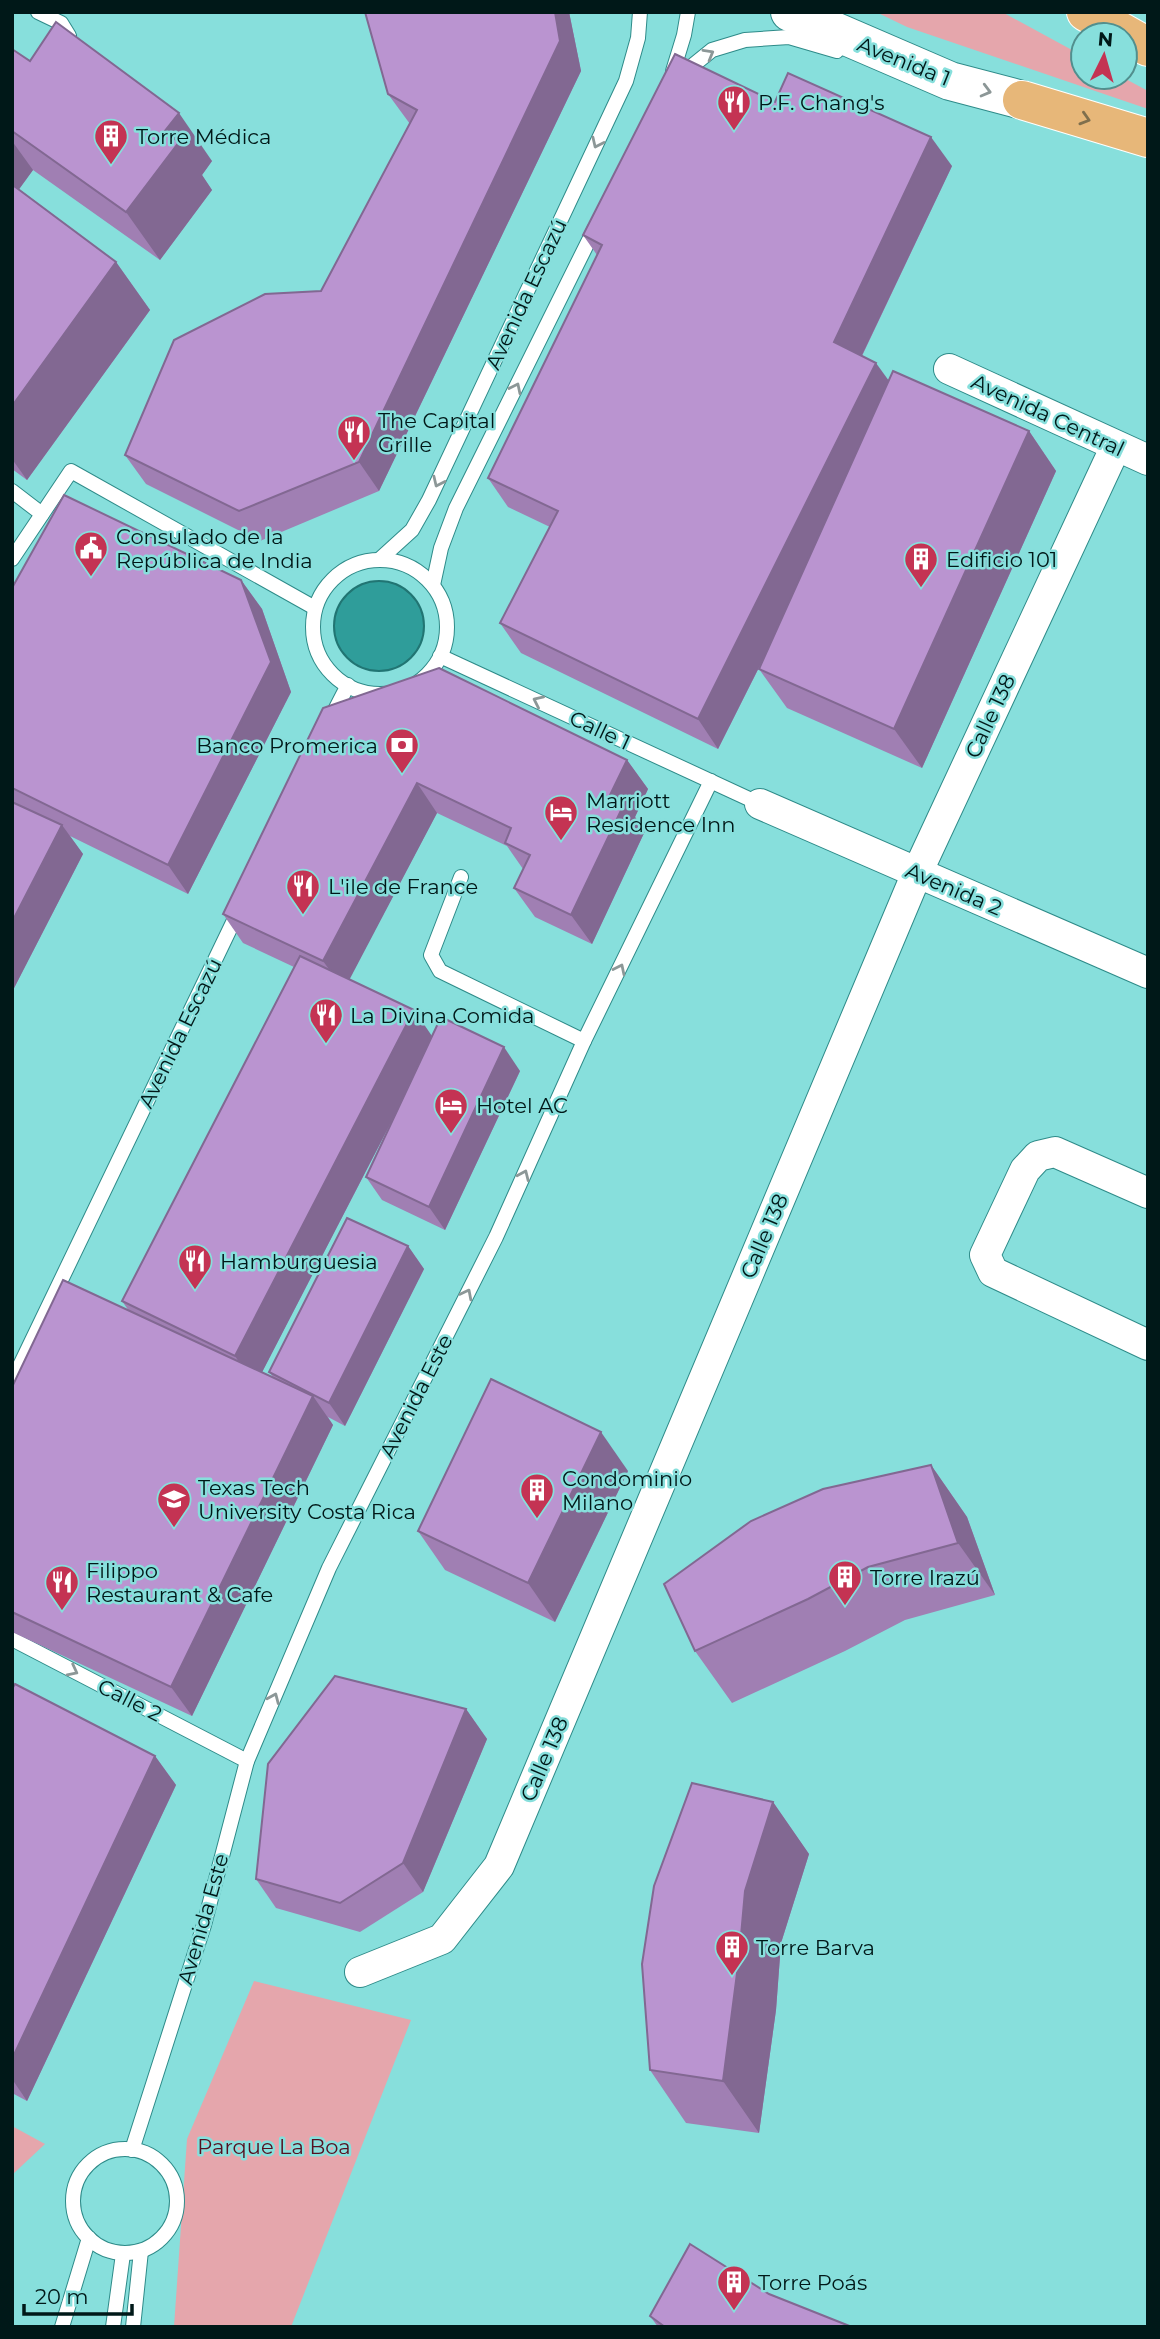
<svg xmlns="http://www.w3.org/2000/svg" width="1160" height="2339" font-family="Montserrat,sans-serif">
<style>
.green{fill:#e5a6ac}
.water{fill:#2f9d9a;stroke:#217573;stroke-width:2}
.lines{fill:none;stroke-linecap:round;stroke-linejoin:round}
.lane-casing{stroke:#2e8b89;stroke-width:16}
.street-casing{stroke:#2e8b89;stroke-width:32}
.secondary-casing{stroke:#2e8b89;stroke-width:40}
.highway-casing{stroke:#fff;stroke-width:40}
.lane{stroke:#fff;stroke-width:14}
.street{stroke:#fff;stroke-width:30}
.secondary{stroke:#fff;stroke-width:38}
.highway{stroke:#e7b779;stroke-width:38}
.wall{fill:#a07fb3}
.shaded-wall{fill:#826892}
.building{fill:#ba94d0;stroke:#826892;stroke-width:2}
.oneway{stroke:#8c9797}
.oneway2{stroke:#7f6f4d}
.labels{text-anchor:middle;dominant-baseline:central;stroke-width:5;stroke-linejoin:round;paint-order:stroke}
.street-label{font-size:21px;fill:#001818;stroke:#87dfdc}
.poi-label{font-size:21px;fill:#001818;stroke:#87dfdc;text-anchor:start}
.park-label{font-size:21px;fill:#561020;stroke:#87dfdc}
</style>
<rect width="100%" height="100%" fill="#87dfdc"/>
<!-- green -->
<g class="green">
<path d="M876 12H1002L1083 56V77H1122L1148 91V109L907 27Z"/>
<path d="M254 1981 411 2020 291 2327H174L187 2139Z"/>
<path d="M12 2126 45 2144 12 2175Z"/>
</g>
<!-- water -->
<circle class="water" cx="379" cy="626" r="45"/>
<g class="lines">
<!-- lane casing -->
<g class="lane-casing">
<g id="lane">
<path d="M38 12 61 23 69 36 67 46"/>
<path d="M673 71 684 35 688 12"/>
<path d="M681 75 712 50 745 40 789 37 837 51"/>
<path d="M12 491 42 514"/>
<path d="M12 559 71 471 315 608"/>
<path d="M379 560 412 530 429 500 626 81 638 38 640 12"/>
<circle cx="380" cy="627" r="67"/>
<path d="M433 585 441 548 456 508 595 228"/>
<path d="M440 656 760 804"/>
<path d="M331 718 348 685"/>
<path d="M461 877 431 955 440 971 584 1041"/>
<path d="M12 1382 239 910"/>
<path d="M12 1639 247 1761"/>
<circle cx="125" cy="2201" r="52"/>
<path d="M132 2150 204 1925 247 1761 329 1568 496 1237 584 1041 711 781"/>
<path d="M62 2327 89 2238"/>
<path d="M113 2327 123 2254"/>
<path d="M133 2327 141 2251"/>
</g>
</g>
<!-- street casing -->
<g class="street-casing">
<g id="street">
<path d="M949 369 1148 460"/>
<path d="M760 804 1148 973"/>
<path d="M1148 1193 1055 1152 1038 1156 1025 1170 985 1255 993 1272 1148 1345"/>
<path d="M360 1972 442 1939 499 1866 917 873 1116 446"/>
</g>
</g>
<!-- secondary casing -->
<g class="secondary-casing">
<path id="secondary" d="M790 12 950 81 1022 100"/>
</g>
<!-- highway casing -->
<g class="highway-casing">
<g id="highway">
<path d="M1086 12 1148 47"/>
<path d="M1022 100 1148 138"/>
</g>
</g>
<!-- lane -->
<use href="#lane" class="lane"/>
<!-- street -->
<use href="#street" class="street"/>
<!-- secondary -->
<use href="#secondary" class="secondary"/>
<!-- highway -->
<use href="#highway" class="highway"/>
</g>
<!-- wall -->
<g class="wall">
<path d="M365 12H569L581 71 379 491 260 541 146 484 125 455 321 291 410 124 388 94Z"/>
<path d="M12 49 30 61 212 161 202 175 212 190 160 260 33 170 19 189 116 262 150 310 27 480 12 469Z"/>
<path d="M775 102 952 166 862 356 889 381 1029 431 1056 471 922 768 787 708 759 669 772 642 718 749 521 653 500 623 550 527 508 507 488 478 597 255 583 235Z"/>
<path d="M241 580 262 609 291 692 188 894 70 836 83 854 12 992V588Z"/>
<path d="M323 708 627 760 648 789 635 817 645 831 592 944 535 917 514 888 523 869 507 846 437 813 349 979 414 1010 432 1037 520 1071 445 1230 382 1200 366 1177 398 1109 262 1372 273 1377 269 1372 408 1246 424 1269 345 1426 328 1417 333 1425 192 1716 12 1632V1387L129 1311 122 1301 294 967 243 943 223 914Z"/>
<path d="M931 1465 967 1517 995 1595 905 1620 845 1651 732 1703 695 1651Z"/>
<path d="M628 1471 555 1622 445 1570 418 1531Z"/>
<path d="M12 1689 155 1756 176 1785 27 2101 12 2093Z"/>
<path d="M466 1709 487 1739 423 1892 360 1932 276 1908 256 1879Z"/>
<path d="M773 1802 809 1854 781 1943 776 2010 759 2133 686 2123 650 2070Z"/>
<path d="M769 2294 852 2327H658L650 2316Z"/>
</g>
<!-- shaded-wall -->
<g class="shaded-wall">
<path d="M555 12H569L581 71 379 491 359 462Z"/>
<path d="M179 113 212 161 202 175 212 190 160 260 126 212 164 132Z"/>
<path d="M931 137 952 166 854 372 834 342Z"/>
<path d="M12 141 33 170 12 199Z"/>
<path d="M116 262 150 310 27 480 12 459V406Z"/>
<path d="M876 363 897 392 718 749 698 719Z"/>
<path d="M1029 431 1056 471 922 768 894 729Z"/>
<path d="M241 580 262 609 291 692 188 894 168 865Z"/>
<path d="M627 760 648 789 635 817 645 831 592 944 571 915 610 795Z"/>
<path d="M417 783 437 813 344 990 323 961Z"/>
<path d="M62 825 83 854 12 992V922Z"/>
<path d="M414 1010 434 1039 255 1386 235 1356Z"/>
<path d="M504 1047 520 1071 445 1230 429 1207Z"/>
<path d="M408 1246 424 1269 345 1426 329 1403Z"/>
<path d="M313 1396 333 1425 192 1716 171 1687Z"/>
<path d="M601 1432 628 1471 555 1622 528 1583Z"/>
<path d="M931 1465 967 1517 995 1595 958 1543Z"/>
<path d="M466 1709 487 1739 423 1892 403 1863Z"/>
<path d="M155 1756 176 1785 27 2101 12 2079V2059Z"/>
<path d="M773 1802 809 1854 781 1943 776 2010 759 2133 723 2081 745 1891Z"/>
</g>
<!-- building -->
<g class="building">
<path d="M365 12H555L560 41 359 462 239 511 125 455 174 340 265 294 321 291 417 110 388 94Z"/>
<path d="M56 22 179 113 164 132 179 142 126 212 12 131V49L30 61Z"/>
<path d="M675 54 775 102 788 73 931 137 834 342 876 363 698 719 500 623 558 511 488 478 602 245 583 235Z"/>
<path d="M14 186 116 262 12 406V189Z"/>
<path d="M893 371 1029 431 894 729 759 669Z"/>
<path d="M64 495 241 580 271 662 168 865 12 788V588Z"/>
<path d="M439 668 627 760 610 795 625 802 571 915 514 888 530 855 505 843 511 828 417 783 323 961 223 914 323 708Z"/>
<path d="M12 802 62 825 12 922Z"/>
<path d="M300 956 414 1010 235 1356 122 1301Z"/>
<path d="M441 1017 504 1047 429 1207 366 1177Z"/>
<path d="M347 1218 408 1246 329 1403 269 1372Z"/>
<path d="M63 1280 313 1396 171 1687 12 1612V1387Z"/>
<path d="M491 1379 601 1432 528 1583 418 1531Z"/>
<path d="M931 1465 958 1543 868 1567 808 1599 695 1651 664 1584 751 1521 823 1489Z"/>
<path d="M335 1676 466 1709 403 1863 340 1903 256 1879 268 1764Z"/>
<path d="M15 1684 155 1756 12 2059V1689Z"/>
<path d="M692 1783 773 1802 745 1891 739 1958 723 2081 650 2070 642 1964 654 1886Z"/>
<path d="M690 2244 769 2294 852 2327H665L650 2316Z"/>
</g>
<!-- one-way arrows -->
<defs><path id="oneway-chevron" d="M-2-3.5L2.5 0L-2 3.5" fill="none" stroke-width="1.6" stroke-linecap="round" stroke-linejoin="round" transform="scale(1.75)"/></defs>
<g class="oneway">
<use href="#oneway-chevron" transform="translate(709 54) rotate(-30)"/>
<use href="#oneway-chevron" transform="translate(986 91) rotate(15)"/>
<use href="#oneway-chevron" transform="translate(597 143) rotate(115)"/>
<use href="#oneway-chevron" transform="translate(516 388) rotate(-64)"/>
<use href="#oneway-chevron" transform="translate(438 482) rotate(115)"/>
<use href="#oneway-chevron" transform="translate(538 701) rotate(-155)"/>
<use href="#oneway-chevron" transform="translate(620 969) rotate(-64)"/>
<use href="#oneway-chevron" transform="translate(524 1175) rotate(-66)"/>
<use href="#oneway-chevron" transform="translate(467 1294) rotate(-63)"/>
<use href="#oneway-chevron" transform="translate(73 1671) rotate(27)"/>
<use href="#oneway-chevron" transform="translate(274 1698) rotate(-67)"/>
</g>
<use class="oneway2" href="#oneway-chevron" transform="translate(1085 119) rotate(17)"/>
<!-- icons -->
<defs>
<g id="restaurant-pin" transform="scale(1.75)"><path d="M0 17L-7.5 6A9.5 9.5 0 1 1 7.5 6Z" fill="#c43353" stroke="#87dfdc"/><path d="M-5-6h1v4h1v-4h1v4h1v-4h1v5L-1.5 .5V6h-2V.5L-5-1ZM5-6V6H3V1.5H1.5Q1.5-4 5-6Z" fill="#fff"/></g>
<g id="building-pin" transform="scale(1.75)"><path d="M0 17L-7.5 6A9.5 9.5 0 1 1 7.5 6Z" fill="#c43353" stroke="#87dfdc"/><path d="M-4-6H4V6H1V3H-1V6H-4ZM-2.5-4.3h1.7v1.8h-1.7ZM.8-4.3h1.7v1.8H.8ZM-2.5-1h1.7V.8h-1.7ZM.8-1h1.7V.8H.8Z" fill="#fff"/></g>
<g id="civic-pin" transform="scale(1.75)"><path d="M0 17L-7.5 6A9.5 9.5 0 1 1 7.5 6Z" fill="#c43353" stroke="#87dfdc"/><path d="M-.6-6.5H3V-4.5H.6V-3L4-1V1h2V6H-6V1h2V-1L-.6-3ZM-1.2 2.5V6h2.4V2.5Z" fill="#fff"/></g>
<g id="bank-pin" transform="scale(1.75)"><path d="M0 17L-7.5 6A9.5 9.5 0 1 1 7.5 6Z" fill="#c43353" stroke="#87dfdc"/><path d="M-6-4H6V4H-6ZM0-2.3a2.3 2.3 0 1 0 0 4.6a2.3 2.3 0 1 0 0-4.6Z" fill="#fff"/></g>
<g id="hotel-pin" transform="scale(1.75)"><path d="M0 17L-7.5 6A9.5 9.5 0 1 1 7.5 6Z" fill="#c43353" stroke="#87dfdc"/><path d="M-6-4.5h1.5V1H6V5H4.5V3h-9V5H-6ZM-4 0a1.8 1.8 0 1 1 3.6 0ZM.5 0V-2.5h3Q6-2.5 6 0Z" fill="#fff"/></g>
<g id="university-pin" transform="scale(1.75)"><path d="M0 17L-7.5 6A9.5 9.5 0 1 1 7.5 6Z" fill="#c43353" stroke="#87dfdc"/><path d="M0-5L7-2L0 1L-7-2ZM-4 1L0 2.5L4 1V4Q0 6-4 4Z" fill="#fff"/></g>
</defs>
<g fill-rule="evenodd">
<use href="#restaurant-pin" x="734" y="102"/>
<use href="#building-pin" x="111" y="136"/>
<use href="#restaurant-pin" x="354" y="432"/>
<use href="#civic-pin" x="91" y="548"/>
<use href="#building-pin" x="921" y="559"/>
<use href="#bank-pin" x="402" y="745"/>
<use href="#hotel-pin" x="561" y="812"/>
<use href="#restaurant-pin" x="303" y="886"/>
<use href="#restaurant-pin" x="326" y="1015"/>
<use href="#hotel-pin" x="451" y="1105"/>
<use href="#restaurant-pin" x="195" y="1261"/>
<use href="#building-pin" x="537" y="1490"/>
<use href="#university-pin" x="174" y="1499"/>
<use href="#building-pin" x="845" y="1577"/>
<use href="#restaurant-pin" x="62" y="1582"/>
<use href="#building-pin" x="732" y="1947"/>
<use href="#building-pin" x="734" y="2282"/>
</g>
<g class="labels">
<!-- street labels -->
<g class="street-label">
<text transform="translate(904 61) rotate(22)">Avenida 1</text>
<text transform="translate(526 294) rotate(-65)">Avenida Escazú</text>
<text transform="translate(1048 415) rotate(25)">Avenida Central</text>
<text transform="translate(990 716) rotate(-65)">Calle 138</text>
<text transform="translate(600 730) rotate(25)">Calle 1</text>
<text transform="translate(954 889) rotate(23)">Avenida 2</text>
<text transform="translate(180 1033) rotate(-64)">Avenida Escazú</text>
<text transform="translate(764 1236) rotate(-67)">Calle 138</text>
<text transform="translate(416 1396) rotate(-63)">Avenida Este</text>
<text transform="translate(130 1700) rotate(27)">Calle 2</text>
<text transform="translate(544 1759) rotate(-67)">Calle 138</text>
<text transform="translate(203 1919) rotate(-74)">Avenida Este</text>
</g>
<!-- poi labels -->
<g class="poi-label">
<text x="758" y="102">P.F. Chang's</text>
<text x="136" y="136">Torre Médica</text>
<text x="378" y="420">The Capital<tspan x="378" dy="24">Grille</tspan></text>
<text x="116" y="536">Consulado de la<tspan x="116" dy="24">República de India</tspan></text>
<text x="946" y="559">Edificio 101</text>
<text x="378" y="745" text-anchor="end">Banco Promerica</text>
<text x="586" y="800">Marriott<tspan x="586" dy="24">Residence Inn</tspan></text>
<text x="328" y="886">L'ile de France</text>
<text x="350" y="1015">La Divina Comida</text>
<text x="476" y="1105">Hotel AC</text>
<text x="220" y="1261">Hamburguesia</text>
<text x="562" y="1478">Condominio<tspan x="562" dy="24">Milano</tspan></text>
<text x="198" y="1487">Texas Tech<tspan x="198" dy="24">University Costa Rica</tspan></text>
<text x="86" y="1570">Filippo<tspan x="86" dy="24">Restaurant &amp; Cafe</tspan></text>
<text x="870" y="1577">Torre Irazú</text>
<text x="756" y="1947">Torre Barva</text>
<text x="758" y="2282">Torre Poás</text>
</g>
<!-- park labels -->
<g class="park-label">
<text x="274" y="2146">Parque La Boa</text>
</g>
</g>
<!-- border -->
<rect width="1160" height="2339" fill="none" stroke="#001818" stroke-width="28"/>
<!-- north arrow -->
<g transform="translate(1104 56) rotate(5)"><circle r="33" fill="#87dfdc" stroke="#518f8e" stroke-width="2"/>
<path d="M0-5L12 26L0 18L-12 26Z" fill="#c43353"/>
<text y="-10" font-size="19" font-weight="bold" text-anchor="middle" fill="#001818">N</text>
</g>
<!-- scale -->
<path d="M24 2304v10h108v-10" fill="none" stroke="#001818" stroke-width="3.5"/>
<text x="35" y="2304" font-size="21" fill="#001818" stroke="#87dfdc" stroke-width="5" paint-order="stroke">20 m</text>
</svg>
